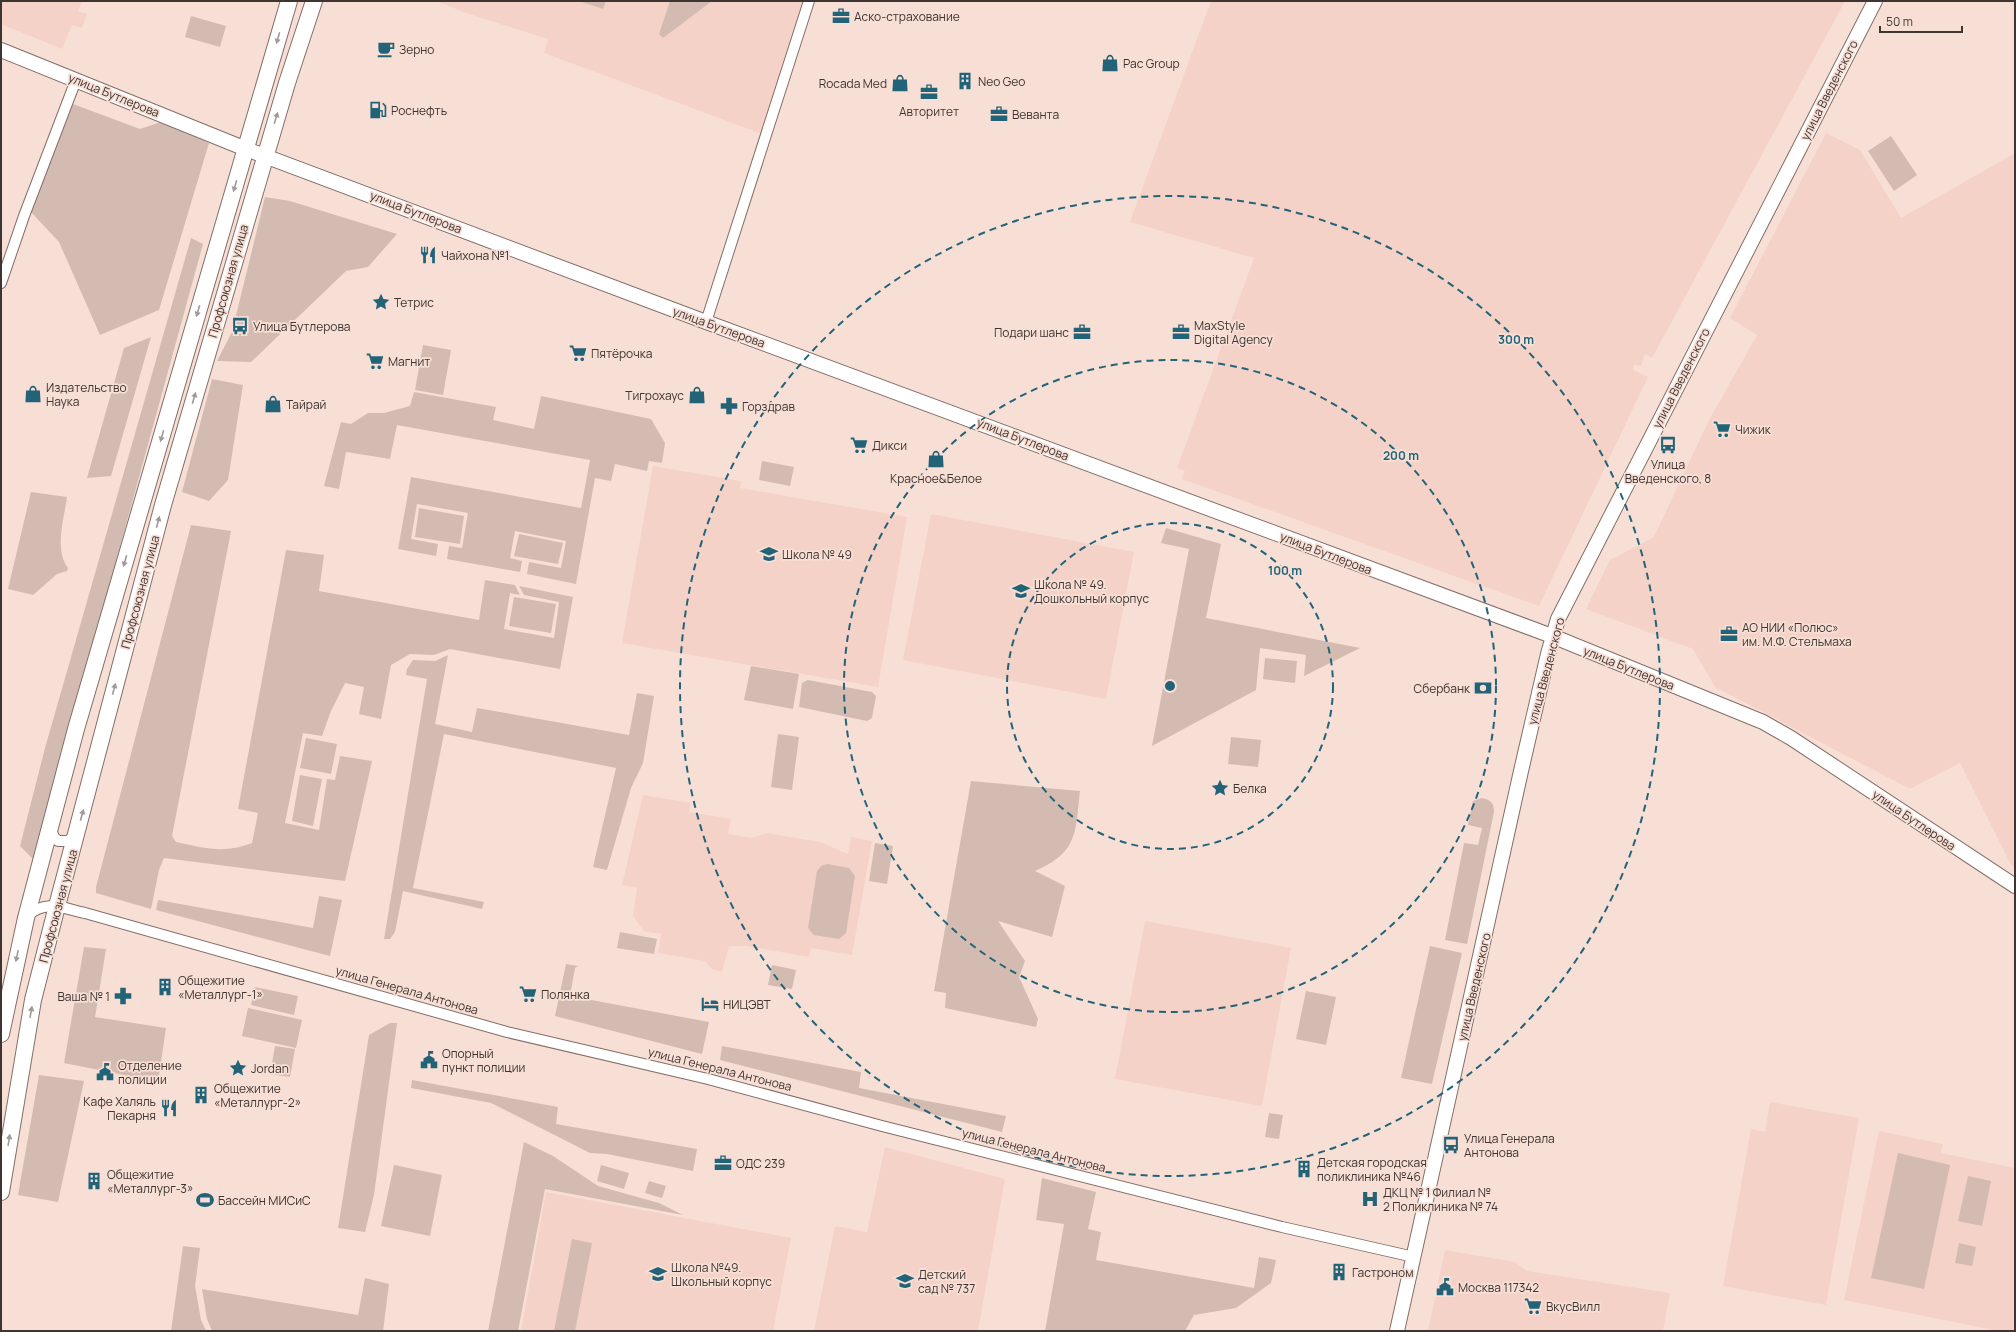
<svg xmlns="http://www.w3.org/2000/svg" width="2016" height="1332" font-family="Manrope,sans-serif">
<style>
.built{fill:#f4d2c7}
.green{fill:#d4bbb2}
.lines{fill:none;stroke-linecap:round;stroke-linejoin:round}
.street-casing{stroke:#846e67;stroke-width:12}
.secondary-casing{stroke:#846e67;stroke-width:16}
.primary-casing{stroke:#846e67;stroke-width:18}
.street{stroke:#fff;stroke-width:10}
.secondary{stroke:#fff;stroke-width:14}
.primary{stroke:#fff;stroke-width:16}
.oneway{fill:#9e9a98}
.ring{fill:none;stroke:#236378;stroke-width:2;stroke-dasharray:7 5}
.labels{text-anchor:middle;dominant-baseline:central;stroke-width:3.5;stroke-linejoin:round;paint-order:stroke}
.poi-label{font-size:12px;fill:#3e3431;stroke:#f8dfd6;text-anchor:start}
.street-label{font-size:12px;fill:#3e3431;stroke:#f8dfd6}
.centre{fill:#236378;stroke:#f8dfd6;stroke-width:2}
.ring-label{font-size:12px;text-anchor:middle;font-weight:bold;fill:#236378;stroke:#f8dfd6;stroke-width:3.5;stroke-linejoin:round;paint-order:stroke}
</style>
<rect width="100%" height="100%" fill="#f8dfd6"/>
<!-- built -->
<g class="built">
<path d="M1 1H82L78 11 87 14 82 28 72 25 62 49 1 24Z"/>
<path d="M436 1H807L765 135 544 53 548 39 466 13Z"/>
<path d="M1211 1H1845L1652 358 1645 354 1641 366 1634 365 1633 370 1648 377 1539 606 1182 479 1185 471 1177 468 1254 258 1130 222Z"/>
<path d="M1826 133 1860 150 1901 218 2015 153V868L2011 865 1960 763 1910 789 1715 687 1693 649 1586 609 1610 560 1654 537 1709 420 1757 335 1730 318Z"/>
<path d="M653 466 741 481 740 488 907 517 878 687 622 643Z"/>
<path d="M931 514 1134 552 1106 699 903 660Z"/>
<path d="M643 795 691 803 689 812 731 819 728 834 751 838 767 833 820 842 848 854 851 837 872 841 852 955 811 948 809 957 747 946H729L722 972 712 969 705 961 658 953 661 934 644 931 633 916 637 888 622 885Z"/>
<path d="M1145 921 1291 948 1262 1106 1115 1079Z"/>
<path d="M1770 1102 1859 1118 1826 1305 1723 1286 1751 1129 1765 1132Z"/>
<path d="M1879 1131 1943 1144 1941 1153 2015 1168V1331H1999L1844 1300Z"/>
<path d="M885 1147 1005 1179 978 1331H814L835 1226 867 1232Z"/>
<path d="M546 1192 791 1238 773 1331H521Z"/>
<path d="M1445 1250 1515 1262 1527 1271 1670 1293 1663 1331H1428Z"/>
</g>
<!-- green -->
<g class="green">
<path d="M579 1H606L603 9Z"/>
<path d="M670 1H712L663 38 659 34Z"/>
<path d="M191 16 226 26 220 47 185 37Z"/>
<path d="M73 104 140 129 161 122 209 143 159 310 100 335 59 242 31 212Z"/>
<path d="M1891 136 1917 175 1894 191 1868 151Z"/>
<path d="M265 197 290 201 397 234 368 267 346 271 251 362 217 361 232 332Z"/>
<path d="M191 238 203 244 34 860 20 846 45 748Z"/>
<path d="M151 337 111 476 87 478 124 348Z"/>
<path d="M423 345 451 350 443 395 415 390Z"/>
<path d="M212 379 243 385 228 480 209 501 182 492Z"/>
<path d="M414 392 496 407 493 420 534 429 541 396 651 419 665 443 662 463 649 461 647 471 615 464 611 481 595 478 576 584 527 574 529 562 561 568 566 541 515 531 510 558 522 561 520 572 447 559 449 546 462 548 468 513 417 504 411 539 438 544 436 556 398 549 411 477 581 508 590 460 397 425 390 459 346 452 339 489 324 486 341 422 351 424 368 413H384L410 406Z"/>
<path d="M762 461 794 467 790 486 759 480Z"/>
<path d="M31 492 67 497C64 519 54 549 68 568L67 571 57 574 33 595 8 589Z"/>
<path d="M419 508 464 516 460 544 415 537Z"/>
<path d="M191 525 231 531 172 836 176 842C204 848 224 854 252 843L258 813 238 809 286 550 324 555 319 591 479 620 485 580 515 585 520 595 510 593 504 629 554 638 559 602 524 595 519 586 573 597 560 669 450 649 434 655 410 654 391 665 381 719 359 714 364 687 345 683 331 711 322 736 303 733 285 823 319 830 327 779 335 780 340 756 372 761 345 881 164 858 159 870 151 909 96 893V887Z"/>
<path d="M1166 528 1221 544 1206 618 1360 648 1304 676 1306 655 1260 648 1256 690 1152 746 1189 549 1161 543Z"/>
<path d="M519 534 563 543 558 564 514 556Z"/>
<path d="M514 597 556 604 551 633 509 626Z"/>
<path d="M448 655 435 724 472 732 477 708 629 735 637 693 654 696 643 763 631 788 607 870 593 867 616 768 444 734 413 888 484 902 482 909 403 891 395 932 390 939H384L427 679 406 675 407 669 413 660 435 661Z"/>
<path d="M1265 658 1297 661 1295 683 1263 679Z"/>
<path d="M751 666 799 674 793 709 744 700Z"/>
<path d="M808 680 872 692 876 696 872 718 867 721 799 707 802 683Z"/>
<path d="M778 734 799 737 792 790 771 787Z"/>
<path d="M1231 737 1261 740 1258 767 1228 764Z"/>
<path d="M306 738 337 744 331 774 300 768Z"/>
<path d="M300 775 322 779 313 826 292 821Z"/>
<path d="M971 781 1080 791C1075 832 1079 852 1035 871L1065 886 1052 937 998 921 1025 961 1019 977 1038 1019 1036 1027 945 1008 946 993 934 991Z"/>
<path d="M1482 798C1491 800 1494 803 1494 812L1467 944 1445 940 1464 843 1478 845 1482 828 1468 825 1473 801Z"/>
<path d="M875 843 893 846 887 884 869 881Z"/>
<path d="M827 864 849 868 855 876 846 933 839 939 814 935 808 928 817 871 821 866Z"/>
<path d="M319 896 342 900 330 956 156 910 158 900 313 928Z"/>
<path d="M620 932 657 939 654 954 617 948Z"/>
<path d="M1430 946 1462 953 1432 1084 1401 1078Z"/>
<path d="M84 947 106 949 95 1017 166 1028 158 1082 64 1063Z"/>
<path d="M566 964 578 966 575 968 570 996 709 1022 702 1054 555 1016Z"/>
<path d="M772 965 796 970 792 989 768 985Z"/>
<path d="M255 987 298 996 294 1015 251 1005Z"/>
<path d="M1306 991 1336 997 1326 1045 1296 1039Z"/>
<path d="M248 1008 302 1020 296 1048 242 1036Z"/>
<path d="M390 1023H397L374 1195 365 1232 338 1228 369 1035Z"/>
<path d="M275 1046 295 1049 290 1077 270 1074Z"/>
<path d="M722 1046 861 1072 859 1088 1006 1116 1002 1132 720 1060Z"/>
<path d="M39 1075 84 1081 58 1202 18 1195Z"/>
<path d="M412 1080 558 1107 556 1124 697 1149 693 1171 607 1154 590 1153 491 1103 411 1088Z"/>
<path d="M1269 1113 1283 1115 1279 1139 1265 1137Z"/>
<path d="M524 1142 553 1156 598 1186 659 1203 683 1215 545 1189 518 1331H488Z"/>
<path d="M1898 1153 1950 1165 1924 1289 1871 1278Z"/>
<path d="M394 1165 442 1175 430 1236 381 1226Z"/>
<path d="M601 1165 629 1173 624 1189 597 1181Z"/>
<path d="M1968 1176 1991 1181 1982 1226 1958 1221Z"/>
<path d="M1042 1178 1096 1192 1088 1229 1101 1232 1096 1260 1254 1288 1259 1257 1276 1260 1271 1283 1236 1308 1194 1315 1185 1331H1045L1064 1224 1036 1220Z"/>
<path d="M649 1181 666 1186 662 1198 645 1193Z"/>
<path d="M572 1239 592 1243 575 1331H554Z"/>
<path d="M1959 1243 1976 1247 1972 1266 1955 1263Z"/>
<path d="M183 1246 200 1248 195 1286 201 1320 206 1331H171Z"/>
<path d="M365 1278 389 1284 383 1331H212L207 1319 202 1289 358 1315Z"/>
</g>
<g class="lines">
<!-- street casing -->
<g class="street-casing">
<g id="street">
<path d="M1 283 24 216 76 80"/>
<path d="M706 322 809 1"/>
<path d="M50 828 54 837 58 841H68L76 834"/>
<path d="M27 916C46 899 62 908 85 913L507 1032 708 1079 882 1126 1282 1227 1414 1257"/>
</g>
</g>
<!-- secondary casing -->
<g class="secondary-casing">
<g id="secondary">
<path d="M1 50 246 149 706 322 1552 636 1763 722 1791 738 2015 886"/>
<path d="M1397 1331 1521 771 1548 654 1558 619 1875 1"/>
</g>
</g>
<!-- primary casing -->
<g class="primary-casing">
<g id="primary">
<path d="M1 1034 26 918 76 729 289 1"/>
<path d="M1 1192 33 1000 57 906 163 505 287 83 314 1"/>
</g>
</g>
<!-- street -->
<use href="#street" class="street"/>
<!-- secondary -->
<use href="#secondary" class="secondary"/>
<!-- primary -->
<use href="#primary" class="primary"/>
</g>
<!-- one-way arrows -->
<defs><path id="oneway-solid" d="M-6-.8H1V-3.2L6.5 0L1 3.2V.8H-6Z"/></defs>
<g class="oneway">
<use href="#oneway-solid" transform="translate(278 38) rotate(106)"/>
<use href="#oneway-solid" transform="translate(276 118) rotate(-73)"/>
<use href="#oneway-solid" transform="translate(235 186) rotate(106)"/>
<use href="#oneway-solid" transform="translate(198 311) rotate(106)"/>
<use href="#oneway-solid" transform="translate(194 398) rotate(-74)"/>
<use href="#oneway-solid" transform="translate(162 436) rotate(106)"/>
<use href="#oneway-solid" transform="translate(158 522) rotate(-75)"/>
<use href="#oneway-solid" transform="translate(125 561) rotate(106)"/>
<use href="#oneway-solid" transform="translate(114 689) rotate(-75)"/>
<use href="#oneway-solid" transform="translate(82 815) rotate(-75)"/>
<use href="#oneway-solid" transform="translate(17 956) rotate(102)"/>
<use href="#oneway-solid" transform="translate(31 1012) rotate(-80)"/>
<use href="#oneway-solid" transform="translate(9 1140) rotate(-81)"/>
</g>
<!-- distance rings -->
<g class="ring">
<circle cx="1170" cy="686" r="163"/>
<circle cx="1170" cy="686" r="326"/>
<circle cx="1170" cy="686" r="490"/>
</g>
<!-- icons -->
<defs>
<g id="office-bare" transform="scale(1.38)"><path d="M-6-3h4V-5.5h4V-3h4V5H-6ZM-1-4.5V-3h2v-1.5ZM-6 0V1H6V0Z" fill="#236378" stroke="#f8dfd6" stroke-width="2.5" paint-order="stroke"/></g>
<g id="cafe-bare" transform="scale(1.38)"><path d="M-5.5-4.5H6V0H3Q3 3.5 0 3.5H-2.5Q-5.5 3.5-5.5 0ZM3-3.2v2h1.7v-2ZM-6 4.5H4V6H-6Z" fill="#236378" stroke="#f8dfd6" stroke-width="2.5" paint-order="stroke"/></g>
<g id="shop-bare" transform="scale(1.38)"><path d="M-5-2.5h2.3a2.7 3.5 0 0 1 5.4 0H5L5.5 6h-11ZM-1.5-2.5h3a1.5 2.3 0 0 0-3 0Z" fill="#236378" stroke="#f8dfd6" stroke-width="2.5" paint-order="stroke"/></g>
<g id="building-bare" transform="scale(1.38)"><path d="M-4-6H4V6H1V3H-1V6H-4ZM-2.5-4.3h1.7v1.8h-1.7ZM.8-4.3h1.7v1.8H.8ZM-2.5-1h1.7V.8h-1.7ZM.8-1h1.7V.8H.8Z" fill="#236378" stroke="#f8dfd6" stroke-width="2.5" paint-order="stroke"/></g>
<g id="fuel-bare" transform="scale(1.38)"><path d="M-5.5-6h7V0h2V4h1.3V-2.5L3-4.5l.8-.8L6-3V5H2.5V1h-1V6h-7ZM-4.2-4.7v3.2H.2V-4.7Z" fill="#236378" stroke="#f8dfd6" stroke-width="2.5" paint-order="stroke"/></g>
<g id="restaurant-bare" transform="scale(1.38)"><path d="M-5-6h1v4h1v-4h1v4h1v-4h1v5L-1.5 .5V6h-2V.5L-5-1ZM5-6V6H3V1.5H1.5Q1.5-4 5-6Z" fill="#236378" stroke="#f8dfd6" stroke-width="2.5" paint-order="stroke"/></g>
<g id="sight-bare" transform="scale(1.38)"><path d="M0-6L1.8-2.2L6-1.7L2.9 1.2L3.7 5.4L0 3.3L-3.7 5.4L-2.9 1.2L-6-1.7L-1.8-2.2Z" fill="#236378" stroke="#f8dfd6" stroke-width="2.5" paint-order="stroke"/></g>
<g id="bus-bare" transform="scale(1.38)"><path d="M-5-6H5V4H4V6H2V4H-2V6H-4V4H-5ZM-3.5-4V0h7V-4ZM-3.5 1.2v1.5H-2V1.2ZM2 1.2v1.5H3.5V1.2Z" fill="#236378" stroke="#f8dfd6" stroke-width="2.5" paint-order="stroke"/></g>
<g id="supermarket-bare" transform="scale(1.38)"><path d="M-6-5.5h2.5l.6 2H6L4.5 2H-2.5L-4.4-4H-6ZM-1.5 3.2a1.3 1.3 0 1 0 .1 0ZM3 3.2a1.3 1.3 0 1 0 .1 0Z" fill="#236378" stroke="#f8dfd6" stroke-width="2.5" paint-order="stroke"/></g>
<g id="pharmacy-bare" transform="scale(1.38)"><path d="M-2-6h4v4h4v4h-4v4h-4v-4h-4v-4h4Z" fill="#236378" stroke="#f8dfd6" stroke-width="2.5" paint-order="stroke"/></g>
<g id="school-bare" transform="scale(1.38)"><path d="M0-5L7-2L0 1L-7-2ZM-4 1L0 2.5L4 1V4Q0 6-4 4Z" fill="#236378" stroke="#f8dfd6" stroke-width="2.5" paint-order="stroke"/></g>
<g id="bank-bare" transform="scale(1.38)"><path d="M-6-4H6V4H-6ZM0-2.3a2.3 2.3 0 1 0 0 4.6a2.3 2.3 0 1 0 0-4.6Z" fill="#236378" stroke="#f8dfd6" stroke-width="2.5" paint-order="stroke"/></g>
<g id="hotel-bare" transform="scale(1.38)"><path d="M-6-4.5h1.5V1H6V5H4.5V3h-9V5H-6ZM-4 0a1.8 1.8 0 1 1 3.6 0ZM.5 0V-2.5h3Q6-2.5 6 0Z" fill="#236378" stroke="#f8dfd6" stroke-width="2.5" paint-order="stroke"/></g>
<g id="civic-bare" transform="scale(1.38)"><path d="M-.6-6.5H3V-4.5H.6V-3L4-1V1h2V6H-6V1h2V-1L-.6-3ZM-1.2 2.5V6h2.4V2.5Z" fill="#236378" stroke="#f8dfd6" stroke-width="2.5" paint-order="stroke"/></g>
<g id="hospital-bare" transform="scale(1.38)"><path d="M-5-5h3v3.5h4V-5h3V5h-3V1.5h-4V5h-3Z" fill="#236378" stroke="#f8dfd6" stroke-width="2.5" paint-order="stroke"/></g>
<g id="stadium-bare" transform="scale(1.38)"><path d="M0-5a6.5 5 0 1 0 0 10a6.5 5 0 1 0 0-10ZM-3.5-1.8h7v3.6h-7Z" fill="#236378" stroke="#f8dfd6" stroke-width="2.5" paint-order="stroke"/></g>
</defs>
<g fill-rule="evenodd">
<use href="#office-bare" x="841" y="16"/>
<use href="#cafe-bare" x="386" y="49"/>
<use href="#shop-bare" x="1110" y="63"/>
<use href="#building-bare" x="965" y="81"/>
<use href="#shop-bare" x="900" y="83"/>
<use href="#office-bare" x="929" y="92"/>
<use href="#fuel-bare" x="378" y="110"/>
<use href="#office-bare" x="999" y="114"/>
<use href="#restaurant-bare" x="428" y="255"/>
<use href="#sight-bare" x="381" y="302"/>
<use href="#bus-bare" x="240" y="326"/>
<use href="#office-bare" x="1082" y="332"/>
<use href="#office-bare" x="1181" y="332"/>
<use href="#supermarket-bare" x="578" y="353"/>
<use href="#supermarket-bare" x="375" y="361"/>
<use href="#shop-bare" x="33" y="394"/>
<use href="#shop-bare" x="697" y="395"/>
<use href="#shop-bare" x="273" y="404"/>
<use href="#pharmacy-bare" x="729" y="406"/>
<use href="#supermarket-bare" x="1722" y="429"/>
<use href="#supermarket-bare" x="859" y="445"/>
<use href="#bus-bare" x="1668" y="445"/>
<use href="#shop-bare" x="936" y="459"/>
<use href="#school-bare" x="769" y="554"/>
<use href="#school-bare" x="1021" y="591"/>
<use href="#office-bare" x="1729" y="634"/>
<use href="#bank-bare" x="1483" y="688"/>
<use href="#sight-bare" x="1220" y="788"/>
<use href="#building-bare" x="165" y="987"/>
<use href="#supermarket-bare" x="528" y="994"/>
<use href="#pharmacy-bare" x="123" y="996"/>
<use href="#hotel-bare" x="710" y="1004"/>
<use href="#civic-bare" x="429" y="1060"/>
<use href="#sight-bare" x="238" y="1068"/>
<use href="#civic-bare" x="105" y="1072"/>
<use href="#building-bare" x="201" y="1095"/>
<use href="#restaurant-bare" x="169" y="1108"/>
<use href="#bus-bare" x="1451" y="1145"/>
<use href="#office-bare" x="723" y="1163"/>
<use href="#building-bare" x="1304" y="1169"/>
<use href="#building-bare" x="94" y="1181"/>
<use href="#hospital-bare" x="1370" y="1199"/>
<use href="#stadium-bare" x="205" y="1200"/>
<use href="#building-bare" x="1339" y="1272"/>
<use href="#school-bare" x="658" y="1274"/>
<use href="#school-bare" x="905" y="1281"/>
<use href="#civic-bare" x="1445" y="1287"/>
<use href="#supermarket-bare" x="1533" y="1306"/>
</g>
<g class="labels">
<!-- poi labels -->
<g class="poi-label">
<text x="854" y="16">Аско-страхование</text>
<text x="399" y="49">Зерно</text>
<text x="1123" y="63">Pac Group</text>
<text x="978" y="81">Neo Geo</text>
<text x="887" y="83" text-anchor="end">Rocada Med</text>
<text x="391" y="110">Роснефть</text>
<text x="929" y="111" text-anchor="middle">Авторитет</text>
<text x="1012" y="114">Веванта</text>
<text x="441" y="255">Чайхона №1</text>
<text x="394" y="302">Тетрис</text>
<text x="1194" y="325">MaxStyle<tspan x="1194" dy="14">Digital Agency</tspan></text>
<text x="253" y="326">Улица Бутлерова</text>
<text x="1069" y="332" text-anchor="end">Подари шанс</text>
<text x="591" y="353">Пятёрочка</text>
<text x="388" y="361">Магнит</text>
<text x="46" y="387">Издательство<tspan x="46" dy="14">Наука</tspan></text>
<text x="684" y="395" text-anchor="end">Тигрохаус</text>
<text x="286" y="404">Тайрай</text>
<text x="742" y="406">Горздрав</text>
<text x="1735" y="429">Чижик</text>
<text x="872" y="445">Дикси</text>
<text x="1668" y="464" text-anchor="middle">Улица<tspan x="1668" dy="14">Введенского, 8</tspan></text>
<text x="936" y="478" text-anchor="middle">Красное&amp;Белое</text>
<text x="782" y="554">Школа № 49</text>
<text x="1034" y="584">Школа № 49.<tspan x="1034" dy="14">Дошкольный корпус</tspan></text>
<text x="1742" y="627">АО НИИ «Полюс»<tspan x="1742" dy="14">им. М.Ф. Стельмаха</tspan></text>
<text x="1470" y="688" text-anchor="end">Сбербанк</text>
<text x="1233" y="788">Белка</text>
<text x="178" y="980">Общежитие<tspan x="178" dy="14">«Металлург-1»</tspan></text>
<text x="541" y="994">Полянка</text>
<text x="110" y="996" text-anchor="end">Ваша № 1</text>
<text x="723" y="1004">НИЦЭВТ</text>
<text x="442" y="1053">Опорный<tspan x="442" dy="14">пункт полиции</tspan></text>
<text x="118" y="1065">Отделение<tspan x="118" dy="14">полиции</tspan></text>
<text x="251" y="1068">Jordan</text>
<text x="214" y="1088">Общежитие<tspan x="214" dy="14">«Металлург-2»</tspan></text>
<text x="156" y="1101" text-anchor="end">Кафе Халяль<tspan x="156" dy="14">Пекарня</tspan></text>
<text x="1464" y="1138">Улица Генерала<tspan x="1464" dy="14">Антонова</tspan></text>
<text x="1317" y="1162">Детская городская<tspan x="1317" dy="14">поликлиника №46</tspan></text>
<text x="736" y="1163">ОДС 239</text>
<text x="107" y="1174">Общежитие<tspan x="107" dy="14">«Металлург-3»</tspan></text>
<text x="1383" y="1192">ДКЦ № 1 Филиал №<tspan x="1383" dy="14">2 Поликлиника № 74</tspan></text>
<text x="218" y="1200">Бассейн МИСиС</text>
<text x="671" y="1267">Школа №49.<tspan x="671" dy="14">Школьный корпус</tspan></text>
<text x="1352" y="1272">Гастроном</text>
<text x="918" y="1274">Детский<tspan x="918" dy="14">сад № 737</tspan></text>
<text x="1458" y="1287">Москва 117342</text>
<text x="1546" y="1306">ВкусВилл</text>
</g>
<!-- street labels -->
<g class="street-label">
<text transform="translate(1829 90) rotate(-63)">улица Введенского</text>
<text transform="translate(114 95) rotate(22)">улица Бутлерова</text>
<text transform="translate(416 212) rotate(21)">улица Бутлерова</text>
<text transform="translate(228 281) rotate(-74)">Профсоюзная улица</text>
<text transform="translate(719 327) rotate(20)">улица Бутлерова</text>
<text transform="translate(1681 378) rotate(-63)">улица Введенского</text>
<text transform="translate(1023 439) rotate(21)">улица Бутлерова</text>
<text transform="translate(1326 553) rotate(21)">улица Бутлерова</text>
<text transform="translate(140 592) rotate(-75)">Профсоюзная улица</text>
<text transform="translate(1629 668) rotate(22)">улица Бутлерова</text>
<text transform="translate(1546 671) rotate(-75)">улица Введенского</text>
<text transform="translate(1914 820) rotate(34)">улица Бутлерова</text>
<text transform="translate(58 906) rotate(-75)">Профсоюзная улица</text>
<text transform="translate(1474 987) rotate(-77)">улица Введенского</text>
<text transform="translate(407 990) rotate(16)">улица Генерала Антонова</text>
<text transform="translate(720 1069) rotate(14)">улица Генерала Антонова</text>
<text transform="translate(1034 1150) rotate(14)">улица Генерала Антонова</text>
</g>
</g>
<circle cx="1170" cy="686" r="6" class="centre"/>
<g class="ring-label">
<text x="1516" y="344">300 m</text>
<text x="1401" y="460">200 m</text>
<text x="1285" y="575">100 m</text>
</g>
<!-- border -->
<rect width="2016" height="1332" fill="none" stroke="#3e3431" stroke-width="4"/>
<!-- scale -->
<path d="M1880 26v6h82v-6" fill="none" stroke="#3e3431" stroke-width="2"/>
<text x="1886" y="26" font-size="12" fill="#3e3431" stroke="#f8dfd6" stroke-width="3" paint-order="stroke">50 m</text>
</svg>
